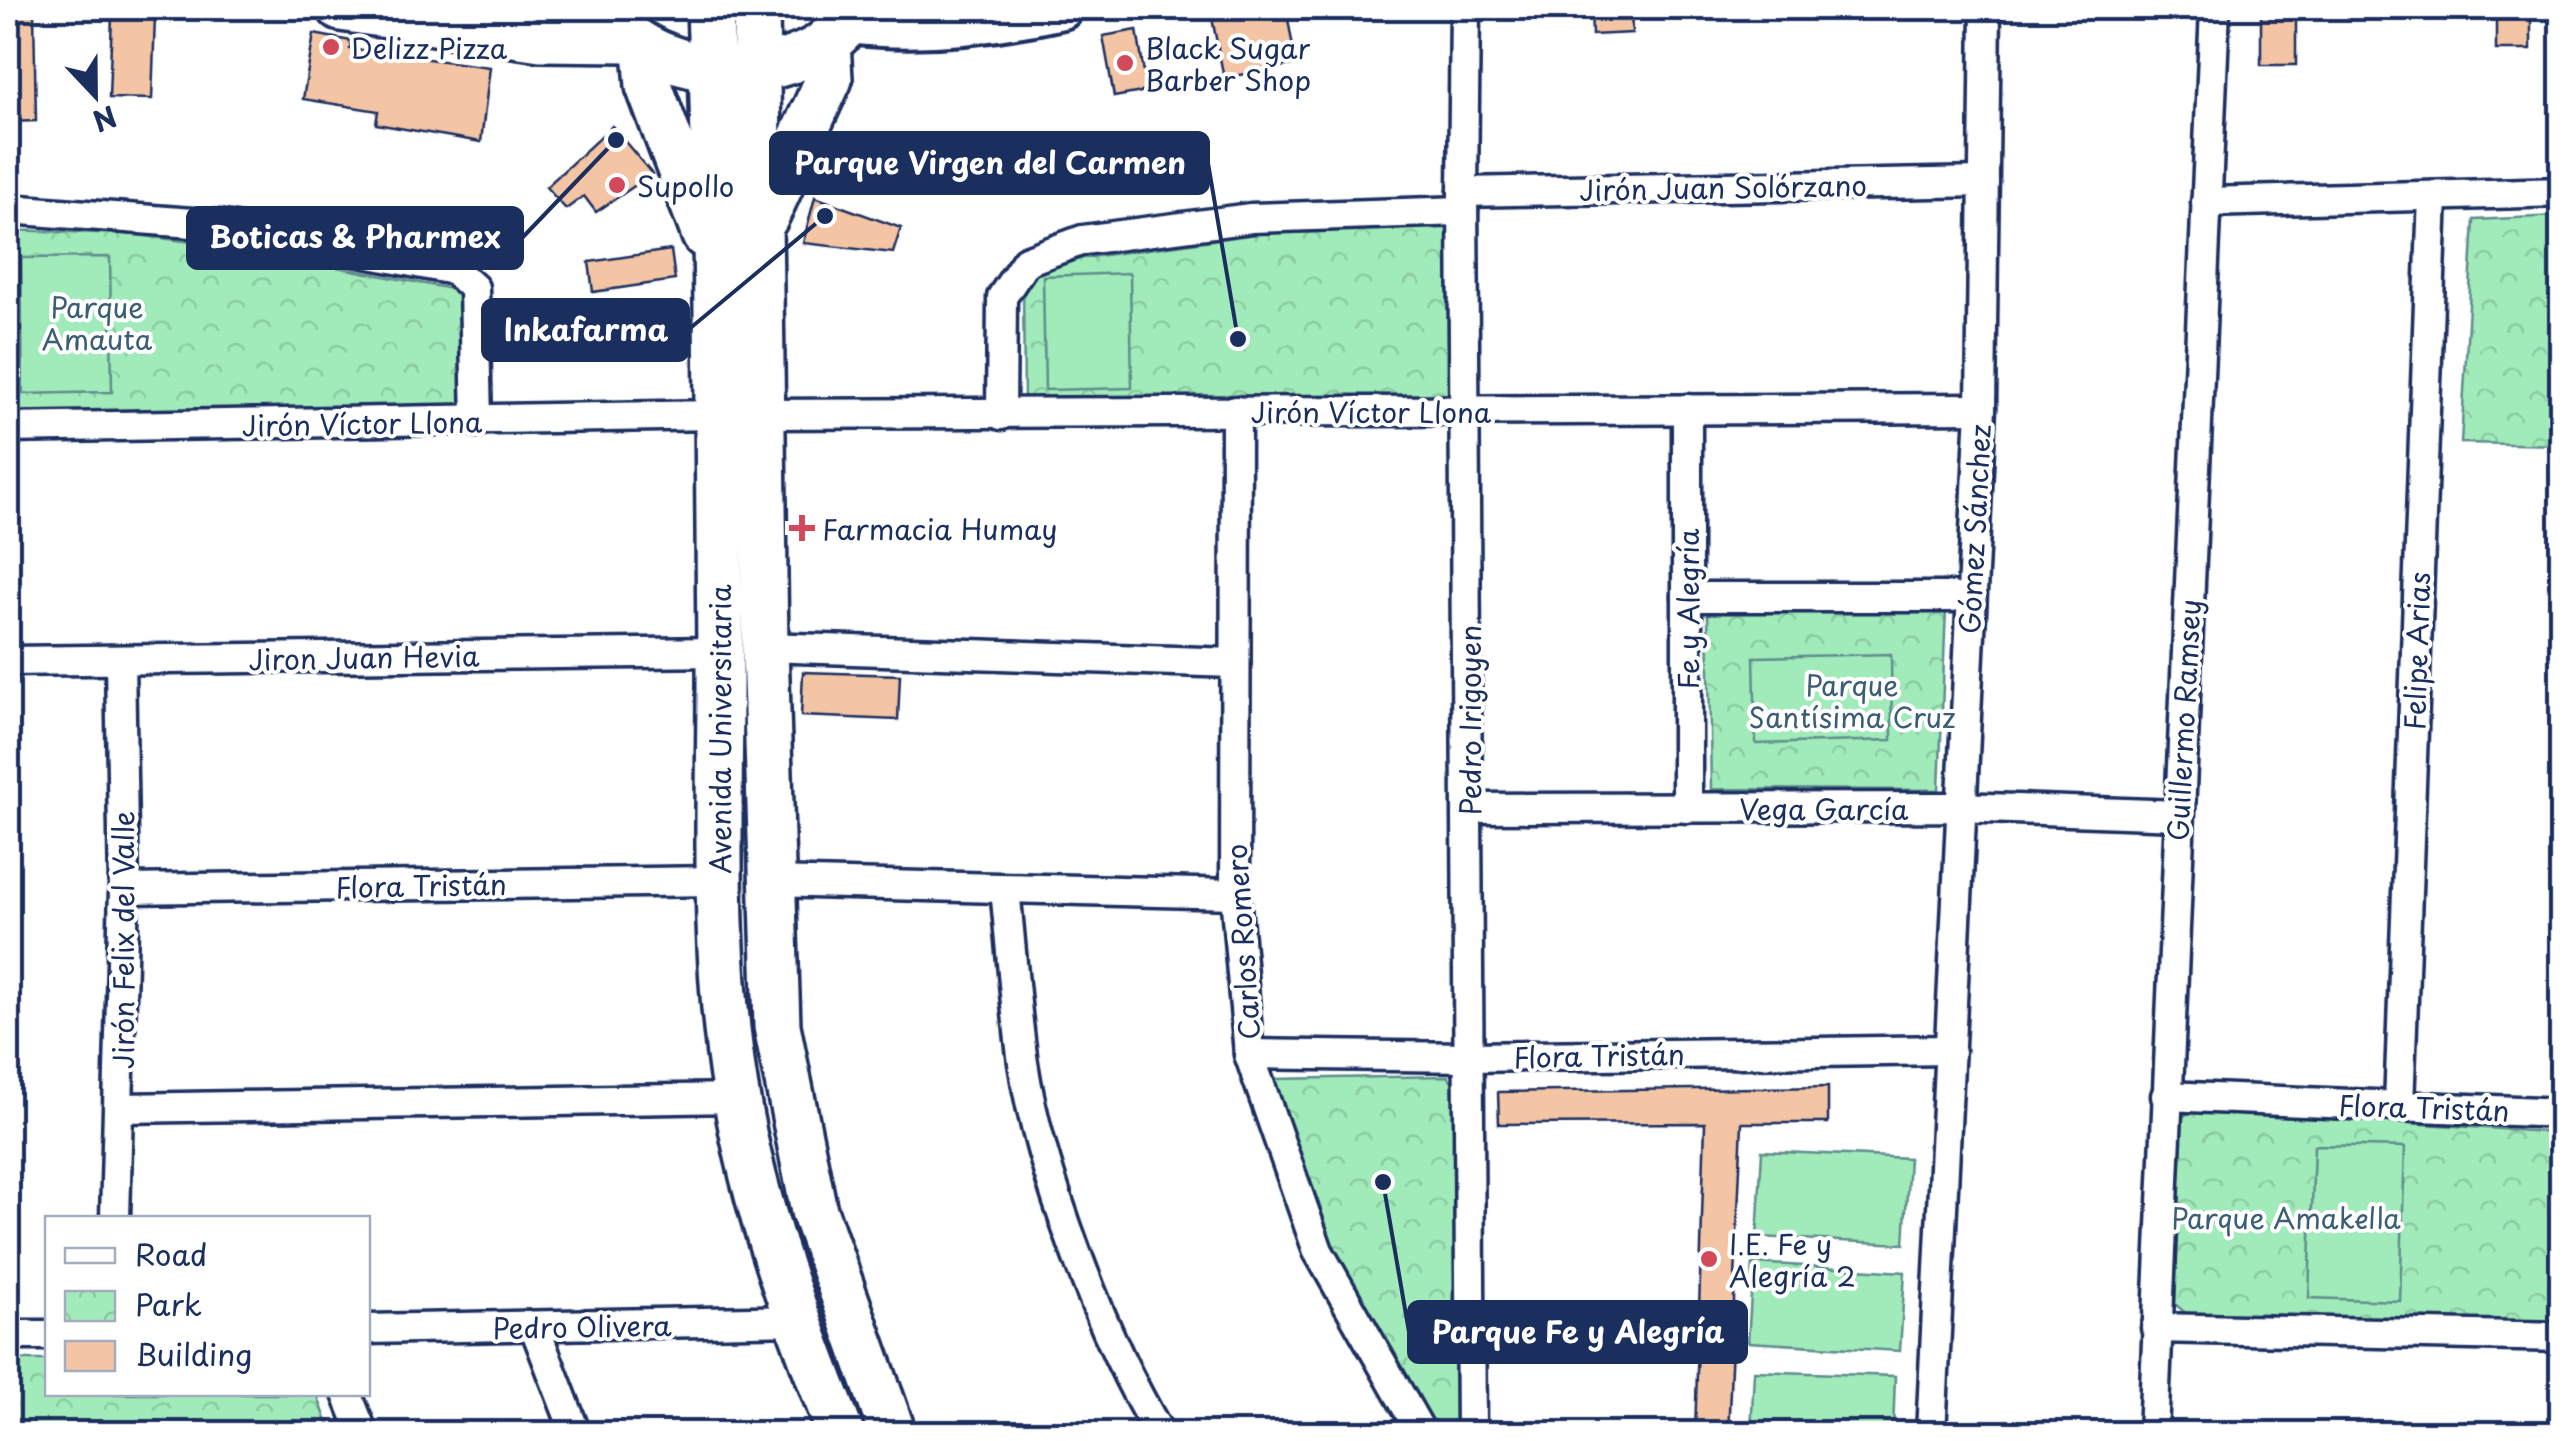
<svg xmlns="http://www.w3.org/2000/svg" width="2569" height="1441" font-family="'Playpen Sans',sans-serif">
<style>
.park{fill:url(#park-crowns);stroke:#5e8d8c;stroke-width:2.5}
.pitch{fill:#a1ebba;stroke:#5e8d8c;stroke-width:2.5}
.building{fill:#f4c5a4;stroke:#1b2f5e;stroke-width:2.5}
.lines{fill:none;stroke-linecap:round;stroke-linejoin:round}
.minor-casing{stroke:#1b2f5e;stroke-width:35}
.secondary-casing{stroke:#1b2f5e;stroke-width:48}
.primary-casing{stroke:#1b2f5e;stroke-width:52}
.minor{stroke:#fff;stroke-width:28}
.secondary{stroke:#fff;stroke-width:40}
.primary{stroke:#fff;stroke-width:45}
.poi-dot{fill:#d1495b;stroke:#fff;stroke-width:4}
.labels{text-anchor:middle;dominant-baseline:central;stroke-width:8;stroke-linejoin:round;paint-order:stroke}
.poi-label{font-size:28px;fill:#1b2f5e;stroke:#fff;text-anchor:start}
.street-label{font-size:28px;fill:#1b2f5e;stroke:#fff}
.park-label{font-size:28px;fill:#3c5e75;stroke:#fff}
.leader{fill:none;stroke:#1b2f5e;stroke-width:4}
.callout-dot{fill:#1b2f5e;stroke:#fff;stroke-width:4}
.callout{fill:#1b2f5e;stroke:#1b2f5e;stroke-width:4}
.callout-label{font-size:30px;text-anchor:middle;font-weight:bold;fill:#fff}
</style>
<defs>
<pattern id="park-crowns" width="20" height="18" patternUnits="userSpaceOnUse" patternTransform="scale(2.5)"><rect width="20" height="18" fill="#a1ebba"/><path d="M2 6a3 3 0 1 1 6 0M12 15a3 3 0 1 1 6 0" fill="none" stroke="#8acaa2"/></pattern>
</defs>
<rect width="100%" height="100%" fill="#fff"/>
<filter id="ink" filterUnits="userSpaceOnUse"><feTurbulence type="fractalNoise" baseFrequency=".01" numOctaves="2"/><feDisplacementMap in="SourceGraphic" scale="20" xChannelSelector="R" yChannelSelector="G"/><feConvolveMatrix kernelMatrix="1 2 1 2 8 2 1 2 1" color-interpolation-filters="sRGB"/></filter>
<g filter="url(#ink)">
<!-- park -->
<g class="park">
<path d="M426 8H588L598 26Z"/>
<path d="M2561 216V445L2461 443 2474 220Z"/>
<path d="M1452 222 1453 401 1024 410 1023 277 1040 264 1270 232Z"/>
<path d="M8 230 129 234 232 247 462 291 463 408 8 412Z"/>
<path d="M1946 607 1939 790 1711 789 1708 613Z"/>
<path d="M1448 1076 1455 1085 1459 1433 1430 1419 1344 1279 1273 1079Z"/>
<path d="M2196 1109 2561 1133V1321L2190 1317 2175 1304 2182 1117Z"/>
<path d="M8 1360H47L48 1394H317L331 1433H8Z"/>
</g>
<!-- pitch -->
<g class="pitch">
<path d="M110 257 112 392 23 394 21 258Z"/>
<path d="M1130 273 1132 388 1045 390 1043 276Z"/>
<path d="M1891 654 1892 740 1756 744 1754 657Z"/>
<path d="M2314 1145 2405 1147 2400 1301 2309 1298Z"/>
<path d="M1762 1151 1909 1158 1904 1244 1757 1237Z"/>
<path d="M1753 1263 1905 1272 1900 1351 1748 1342Z"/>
<path d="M1754 1371 1895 1376 1893 1433H1751Z"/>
</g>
<!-- building -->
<g class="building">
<path d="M1286 8 1296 64 1224 78 1212 18Z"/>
<path d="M1591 8H1631L1632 33 1592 35Z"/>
<rect x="2261" y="8" width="35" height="57"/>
<rect x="2496" y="8" width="35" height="42"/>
<path d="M34 12 36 121 8 122V13Z"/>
<path d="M112 15 155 17 152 99 109 98Z"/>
<path d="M1137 30 1147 91 1114 97 1103 36Z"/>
<path d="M314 34 351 41 350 49 490 67 481 142 376 124 378 111 303 99Z"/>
<path d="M612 126 652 174 596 212 584 196 566 209 546 187Z"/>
<path d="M815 197 901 228 893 253 803 243Z"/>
<path d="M671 250 675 280 593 292 589 262Z"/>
<path d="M803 672 900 675 898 720 801 716Z"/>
<path d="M1828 1087V1123H1742L1728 1434H1695L1705 1123 1499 1124 1498 1092Z"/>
</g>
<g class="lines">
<!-- minor casing -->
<g class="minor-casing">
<g id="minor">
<path d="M1465 8 1463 192 1471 1434"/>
<path d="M1463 192 1984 182"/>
<path d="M2206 202 2562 192"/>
<path d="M8 209 219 225 454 270 474 288 477 422"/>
<path d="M1687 409V808"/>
<path d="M1236 411 1235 894 1249 1054 1318 1251 1422 1434"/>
<path d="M761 414 1981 408"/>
<path d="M1001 415 1002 297 1026 261 1083 240 1251 218 1463 211"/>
<path d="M8 428 716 415"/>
<path d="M1687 597H1952"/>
<path d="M765 647 1234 663"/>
<path d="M8 661 720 652"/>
<path d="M1469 808 1959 807 2179 815"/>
<path d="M772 882 1235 894"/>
<path d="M124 889 719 881"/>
<path d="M1005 889C1011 947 1015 1006 1023 1063 1039 1170 1104 1342 1160 1434"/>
<path d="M1249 1054 1470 1057 1950 1050"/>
<path d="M2166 1096 2562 1113"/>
<path d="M2399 1106 2433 196"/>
<path d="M121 1108 736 1098"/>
<path d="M115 1218 124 889 120 661"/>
<path d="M535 1328 576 1434"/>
<path d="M2156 1328 2562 1337"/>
<path d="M368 1329 796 1320"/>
<path d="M8 1335H48"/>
<path d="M347 1394 363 1434"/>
<path d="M1931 1434 1981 408 1986 8"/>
<path d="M2153 1434 2215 8"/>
</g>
</g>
<!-- secondary casing -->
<g class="secondary-casing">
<path id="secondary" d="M849 23C918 32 995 23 1062 8"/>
</g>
<!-- primary casing -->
<g class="primary-casing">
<g id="primary">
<path d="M341 8 541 38 627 39"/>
<path d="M603 8C652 87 812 92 858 8"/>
<path d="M710 8C718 221 718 436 720 650 721 798 711 948 736 1095 755 1212 798 1324 841 1434"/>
<path d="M756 8 765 647 777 1026 814 1211 893 1434"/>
<path d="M646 50 649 86 705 235"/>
<path d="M765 218 829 79 827 41"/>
</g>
</g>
<!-- minor -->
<use href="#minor" class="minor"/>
<!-- secondary -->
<use href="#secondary" class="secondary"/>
<!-- primary -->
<use href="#primary" class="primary"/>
</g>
</g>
<!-- markers -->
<g class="poi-dot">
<circle cx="331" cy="47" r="10"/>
<circle cx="1125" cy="63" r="10"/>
<circle cx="617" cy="185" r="10"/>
<path d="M797 513h10v10h10v10h-10v10h-10v-10h-10v-10h10z"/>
<circle cx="1709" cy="1259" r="10"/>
</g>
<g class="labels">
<!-- poi labels -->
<g class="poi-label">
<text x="351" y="47">Delizz Pizza</text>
<text x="1145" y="47">Black Sugar<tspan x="1145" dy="32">Barber Shop</tspan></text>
<text x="637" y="185">Supollo</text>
<text x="822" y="528">Farmacia Humay</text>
<text x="1729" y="1243">I.E. Fe y<tspan x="1729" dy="32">Alegría 2</tspan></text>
</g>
<!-- street labels -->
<g class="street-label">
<text transform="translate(1723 187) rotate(-1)">Jirón Juan Solórzano</text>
<text x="1371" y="411">Jirón Víctor Llona</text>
<text transform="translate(362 423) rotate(-1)">Jirón Víctor Llona</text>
<text transform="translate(1974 529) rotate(-87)">Gómez Sánchez</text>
<text transform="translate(1687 609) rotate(-90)">Fe y Alegría</text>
<text transform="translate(2416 651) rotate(-88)">Felipe Arias</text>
<text transform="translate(364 657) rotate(-1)">Jiron Juan Hevia</text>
<text transform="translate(1469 720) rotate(-90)">Pedro Irigoyen</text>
<text transform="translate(2183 720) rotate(-87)">Guillermo Ramsey</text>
<text transform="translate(719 729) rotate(-90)">Avenida Universitaria</text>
<text x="1824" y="808">Vega García</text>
<text transform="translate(421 885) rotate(-1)">Flora Tristán</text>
<text transform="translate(122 940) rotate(-90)">Jirón Felix del Valle</text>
<text transform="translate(1242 942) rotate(-94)">Carlos Romero</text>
<text transform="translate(1599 1055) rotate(-1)">Flora Tristán</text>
<text transform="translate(2424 1107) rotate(2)">Flora Tristán</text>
<text transform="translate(582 1326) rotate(-1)">Pedro Olivera</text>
</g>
<!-- park labels -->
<g class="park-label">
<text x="97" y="306">Parque<tspan x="97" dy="32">Amauta</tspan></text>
<text x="1852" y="684">Parque<tspan x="1852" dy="32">Santísima Cruz</tspan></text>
<text x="2286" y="1217">Parque Amakella</text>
</g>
</g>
<!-- callouts -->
<path class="leader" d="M1238 339L1208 163M616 140L522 238M825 216L688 330M1383 1182L1409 1332"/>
<g class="callout-dot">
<circle cx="1238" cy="339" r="10"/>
<circle cx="616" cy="140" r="10"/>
<circle cx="825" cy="216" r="10"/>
<circle cx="1383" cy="1182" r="10"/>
</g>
<g class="callout">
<rect x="771" y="133" width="437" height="60" rx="10"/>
<rect x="188" y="208" width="334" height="60" rx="10"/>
<rect x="483" y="300" width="205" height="60" rx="10"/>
<rect x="1409" y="1302" width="337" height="60" rx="10"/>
</g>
<g class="callout-label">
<text x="990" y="174">Parque Virgen del Carmen</text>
<text x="355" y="248">Boticas &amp; Pharmex</text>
<text x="586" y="341">Inkafarma</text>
<text x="1578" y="1343">Parque Fe y Alegría</text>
</g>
<!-- margin -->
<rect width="2569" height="1441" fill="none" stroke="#fff" stroke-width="40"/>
<rect x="20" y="20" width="2529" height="1401" fill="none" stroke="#1b2f5e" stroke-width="4" filter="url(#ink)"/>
<!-- legend -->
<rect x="45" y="1216" width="325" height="180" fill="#ffffff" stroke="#a4acbf" stroke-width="2.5"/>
<rect x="65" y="1248" width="50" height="15" fill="#ffffff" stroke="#a4acbf" stroke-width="2.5"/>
<text x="135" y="1266" font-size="30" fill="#1b2f5e">Road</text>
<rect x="65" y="1291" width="50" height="30" fill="url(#park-crowns)" stroke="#a4acbf" stroke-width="2.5"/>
<text x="135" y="1316" font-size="30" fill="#1b2f5e">Park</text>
<rect x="65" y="1341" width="50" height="30" fill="#f4c5a4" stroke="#a4acbf" stroke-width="2.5"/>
<text x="135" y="1366" font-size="30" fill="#1b2f5e">Building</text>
<!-- north arrow -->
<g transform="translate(95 95) rotate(158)" stroke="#ffffff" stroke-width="8" paint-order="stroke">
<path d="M0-8L18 38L0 25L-18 38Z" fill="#1b2f5e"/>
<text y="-15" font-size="28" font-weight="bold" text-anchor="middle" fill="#1b2f5e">N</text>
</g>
</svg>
